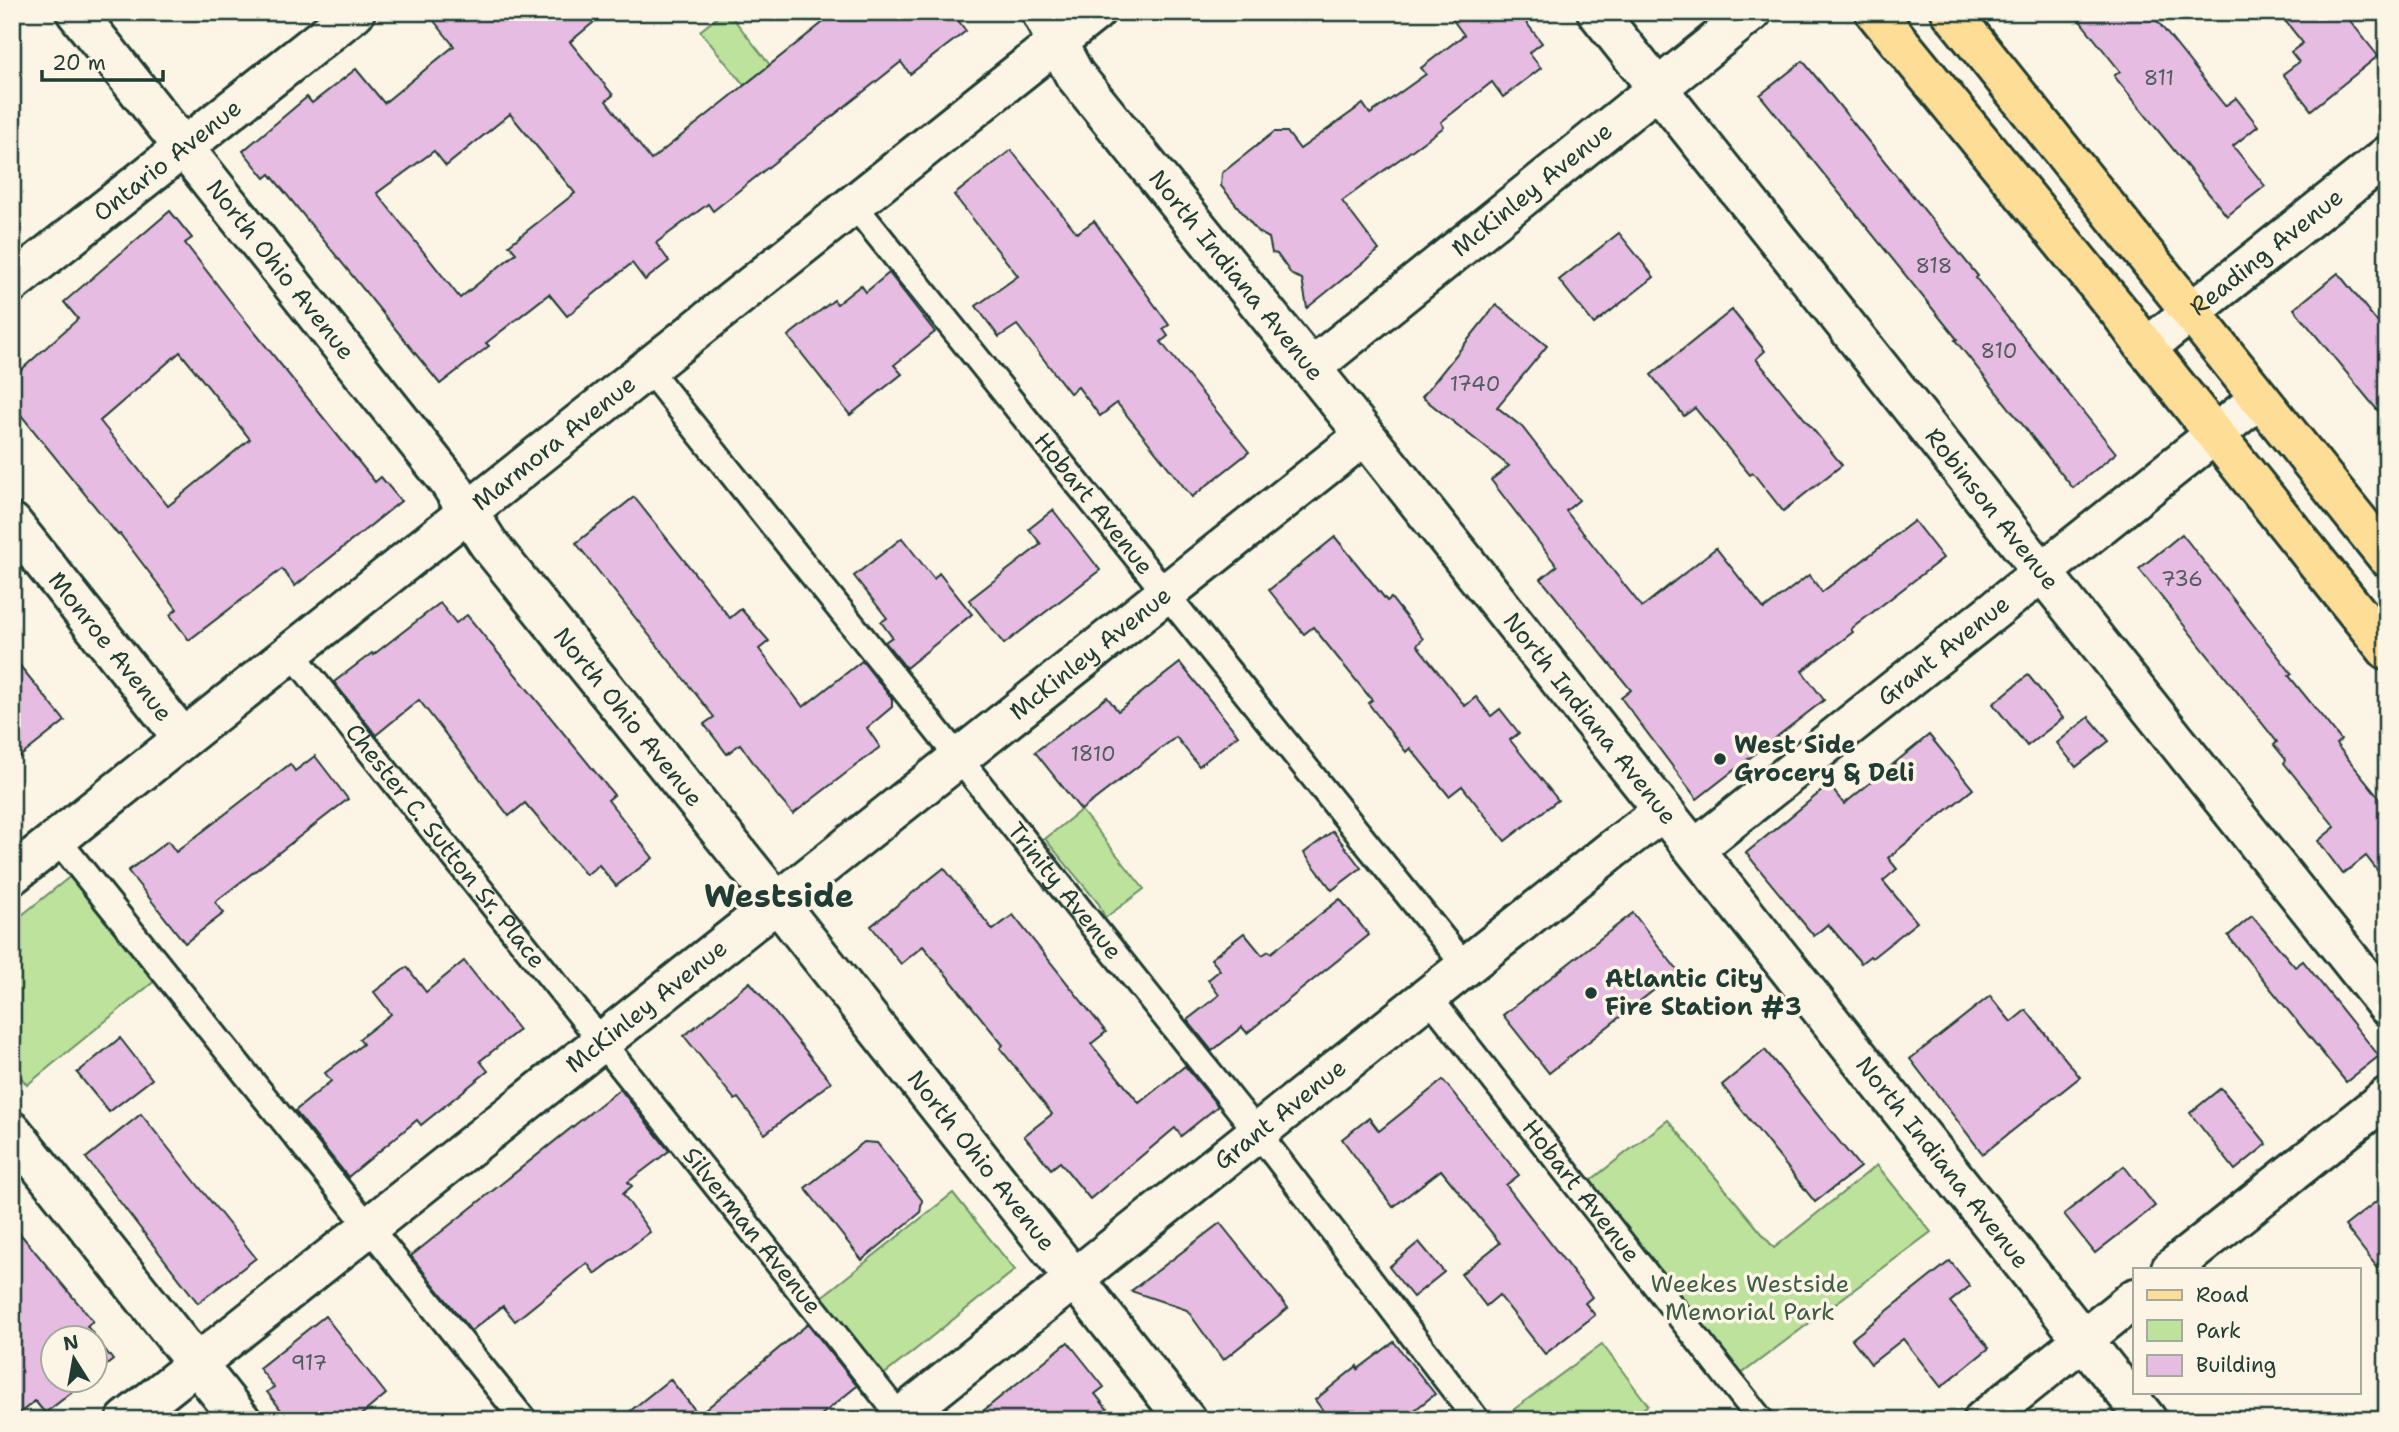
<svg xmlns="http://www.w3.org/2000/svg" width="2399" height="1432" font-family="'Shantell Sans',sans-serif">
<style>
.green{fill:#bce29c;stroke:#6e9068;stroke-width:2}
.building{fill:#e7bce2;stroke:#1f3d34;stroke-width:2;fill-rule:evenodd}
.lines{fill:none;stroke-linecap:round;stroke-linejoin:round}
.service-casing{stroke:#1f3d34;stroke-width:30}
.minor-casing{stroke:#1f3d34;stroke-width:44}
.tertiary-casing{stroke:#1f3d34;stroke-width:44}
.primary-casing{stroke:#1f3d34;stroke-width:44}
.service{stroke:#fcf5e5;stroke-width:24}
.minor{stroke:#fcf5e5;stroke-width:38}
.tertiary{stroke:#fcf5e5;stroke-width:38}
.primary{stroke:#fedd96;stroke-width:38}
.poi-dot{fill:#1f3d34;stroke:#fcf5e5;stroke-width:2.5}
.labels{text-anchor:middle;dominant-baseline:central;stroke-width:7;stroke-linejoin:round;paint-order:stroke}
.number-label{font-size:21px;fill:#515d60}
.street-label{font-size:24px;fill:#1f3d34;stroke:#fcf5e5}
.poi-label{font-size:24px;font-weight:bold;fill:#1f3d34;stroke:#fcf5e5;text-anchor:start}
.park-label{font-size:24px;fill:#3e5e49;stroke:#fcf5e5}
.district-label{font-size:32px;font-weight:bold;fill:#1f3d34;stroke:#fcf5e5}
</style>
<rect width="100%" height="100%" fill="#fcf5e5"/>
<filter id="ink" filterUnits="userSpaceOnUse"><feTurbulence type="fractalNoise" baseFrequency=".0143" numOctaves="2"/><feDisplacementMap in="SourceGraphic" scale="14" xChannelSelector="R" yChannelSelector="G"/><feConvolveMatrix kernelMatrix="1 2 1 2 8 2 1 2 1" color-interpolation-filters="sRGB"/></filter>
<g filter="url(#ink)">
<!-- green -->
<g class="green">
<path d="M724 12H728L770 65 744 85 700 31Z"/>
<path d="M1081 810 1144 889 1105 918 1099 904 1045 839Z"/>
<path d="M72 875 157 979 27 1085 12 1066V923Z"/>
<path d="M1668 1120 1774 1248 1877 1165 1931 1232 1740 1375 1586 1184Z"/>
<path d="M953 1193 1015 1270 881 1377 819 1299Z"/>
<path d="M1602 1344 1648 1405 1629 1420 1501 1419Z"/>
</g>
<!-- building -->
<g class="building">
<path d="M427 12H606L570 42 613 95 606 101 651 160 836 12H952L966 31 910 74 901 62 713 211 708 204 656 243 669 261 645 280 632 263 567 316 549 294 486 343 489 346 440 384 270 174 265 178 243 151 307 97 312 103 356 69 384 103 454 46ZM510 114 575 193 509 245 516 253 460 298 377 193 434 151 446 166Z"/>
<path d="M1447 12H1518L1542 43 1529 53 1541 68 1503 97 1492 82 1441 122 1444 127 1342 201 1379 250 1307 308 1302 279 1292 275 1277 254 1272 253 1269 238 1258 232 1221 186 1222 173 1274 132H1287L1300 149 1363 104 1370 114 1426 74 1421 68 1464 35Z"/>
<path d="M2073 12H2150L2225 106 2236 98 2258 126 2233 146 2265 186 2227 216 2114 76 2120 71Z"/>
<path d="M2278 12H2343L2378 56 2311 110 2283 74 2299 62 2291 52 2303 43Z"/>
<path d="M1803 61 1978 276 1976 278 2116 453 2073 488 1955 340 1957 339 1760 95Z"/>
<path d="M1011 150 1077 233 1094 221 1169 325 1163 329 1168 336 1161 342 1249 452 1192 497 1117 403 1100 416 1078 387 1070 393 1017 325 999 337 976 306 1018 276 954 195Z"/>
<path d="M170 211 192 238 185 243 236 309 375 482 381 477 401 501 295 586 282 569 189 640 170 615 177 609 120 534 118 535 12 404V378L78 319 64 302ZM180 352 250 439 168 506 100 421Z"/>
<path d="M1619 233 1654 277 1594 324 1559 280Z"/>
<path d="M889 273 935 332 894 365 902 374 850 415 788 336 834 300 837 304 861 285 866 292Z"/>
<path d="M2338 273 2387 334V422L2294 309Z"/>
<path d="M1496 305 1547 346 1497 407 1522 427 1579 500 1566 511 1642 607 1716 548 1764 609 1809 575 1822 592 1914 521 1943 558 1851 629 1853 632 1802 671 1824 700 1697 799 1621 698 1631 690 1541 579 1557 566 1491 480 1509 466 1422 397Z"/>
<path d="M1732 310 1765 351 1756 359 1842 465 1783 511 1753 473 1750 475 1695 408 1684 416 1651 375Z"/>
<path d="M634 497 730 618 741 609 769 641 759 649 803 707 862 661 892 699V707L867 728 880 747 793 814 778 797 740 744 727 754 704 724 714 717 576 543Z"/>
<path d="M1053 510 1100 570 1004 644 969 600 1041 544 1029 529Z"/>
<path d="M2182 534 2292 674 2289 676 2341 740 2336 744 2387 807V883L2366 856 2343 874 2318 841 2335 827 2284 763 2286 760 2274 745 2277 742 2139 569Z"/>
<path d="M1335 537 1387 601 1391 598 1423 639 1417 645 1465 706 1476 697 1491 716 1500 709 1519 733 1510 740 1558 800 1505 841 1462 786 1449 796 1410 748 1406 752 1368 703 1372 700 1313 627 1304 634 1269 590Z"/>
<path d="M902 538 934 579 939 573 972 614 906 668 885 642 892 637 881 622 887 618 854 576Z"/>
<path d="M440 603 456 623 467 615 614 795 608 800 653 858 616 886 599 865 586 875 525 803 509 816 419 700 376 735 334 682 372 653 373 655Z"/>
<path d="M12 656 65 721 12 763Z"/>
<path d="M1180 663 1238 735 1199 766 1176 737 1081 810 1035 752 1107 697 1118 711Z"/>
<path d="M2028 675 2063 718 2027 746 1993 704Z"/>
<path d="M2089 717 2109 741 2076 767 2057 743Z"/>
<path d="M1929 735 1973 789 1888 858 1897 869 1883 881 1917 922 1872 958 1870 956 1861 963 1828 924 1814 936 1746 853 1829 785 1844 804Z"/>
<path d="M315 756 348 799 215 902 224 913 185 943 128 871 168 841 176 852 290 764 295 771Z"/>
<path d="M1333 831 1361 868 1332 890 1304 853Z"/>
<path d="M944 868 993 930 1013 915 1106 1032 1091 1044 1139 1103 1185 1066 1218 1106 1181 1136 1175 1128 1090 1199 1060 1162 1051 1169 1024 1136 1052 1114 1000 1048 1003 1045 923 946 901 964 871 926Z"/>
<path d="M1340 899 1369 935 1247 1033 1242 1027 1212 1051 1187 1020 1219 995 1208 980 1220 970 1211 959 1244 933 1262 955 1269 951 1271 953Z"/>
<path d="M1633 913 1678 971 1549 1073 1503 1015Z"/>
<path d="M2252 916 2295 967 2303 961 2379 1056 2346 1082 2228 936Z"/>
<path d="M464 961 519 1030 480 1061 488 1071 421 1125 417 1120 348 1177 295 1111 331 1081 325 1073 363 1044 359 1039 391 1014 374 992 407 967 426 992Z"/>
<path d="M750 982 831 1082 765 1134 738 1098 735 1100 684 1036Z"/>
<path d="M1990 996 2011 1022 2026 1010 2080 1077 1983 1154 1910 1059Z"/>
<path d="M120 1038 152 1079 109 1112 77 1073Z"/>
<path d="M1765 1050 1860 1167 1815 1202 1722 1085Z"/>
<path d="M1443 1080 1519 1175 1506 1185 1592 1297 1585 1303 1595 1315 1545 1354 1499 1295 1486 1306 1461 1274 1500 1243 1441 1170 1393 1207 1342 1139 1369 1118 1379 1131Z"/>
<path d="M2221 1088 2267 1144 2235 1170 2190 1113Z"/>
<path d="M620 1089 669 1151 628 1182 632 1186 623 1194 650 1232 595 1274 587 1263 515 1321 503 1306 471 1331 411 1256Z"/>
<path d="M141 1114 256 1258 198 1303 86 1158Z"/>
<path d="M864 1142 877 1143 922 1200 920 1213 862 1260 805 1188Z"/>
<path d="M2124 1166 2155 1206 2095 1253 2064 1214Z"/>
<path d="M2387 1193V1280L2345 1226Z"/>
<path d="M1220 1223 1288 1308 1223 1360 1187 1310 1131 1291Z"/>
<path d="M12 1224 93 1321 87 1326 113 1360 94 1375V1338H52V1380H88L45 1413 35 1401 12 1419Z"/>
<path d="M1419 1242 1444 1272 1413 1297 1389 1267Z"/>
<path d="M1950 1261 1970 1286 1950 1302 1989 1348 1941 1387 1903 1339 1871 1364 1852 1339Z"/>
<path d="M325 1316 386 1394 355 1420H289L267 1392 274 1387 259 1368Z"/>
<path d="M808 1324 857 1386 815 1420H619L670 1379 699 1415Z"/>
<path d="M1068 1342 1104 1387 1095 1394 1116 1420H972Z"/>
<path d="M1394 1342 1435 1394 1402 1420H1330L1315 1400 1357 1366 1358 1369Z"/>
</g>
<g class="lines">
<!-- service casing -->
<g class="service-casing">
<g id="service">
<path id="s1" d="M854 205 1465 966"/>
<path id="s2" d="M648 369 1258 1133 1477 1420"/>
<path id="s3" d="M291 652 903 1420"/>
<path d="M57 839 524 1420"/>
<path id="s4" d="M1428 996 1761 1420"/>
</g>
</g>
<!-- minor casing -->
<g class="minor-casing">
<g id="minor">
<path id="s5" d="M1597 12 2387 1006"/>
<path id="s6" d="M12 283 355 12"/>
<path id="s7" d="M2146 348 2387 156"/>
<path id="s8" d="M1311 368 1752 12"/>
<path id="s9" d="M12 523 182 737"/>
<path id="s10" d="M1695 849 2259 399"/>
<path id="s11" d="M12 875 1095 12"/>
<path d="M12 1131 241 1420"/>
<path d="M2171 1269 2387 1097"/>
<path id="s12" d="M126 1420 1365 435"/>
<path id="s13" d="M897 1420 1613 849 1663 811"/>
<path d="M1983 1420 2135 1298"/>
</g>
</g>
<!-- tertiary casing -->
<g class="tertiary-casing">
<g id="tertiary">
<path id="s14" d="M76 12 449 482 488 543 777 902 1186 1420"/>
<path id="s15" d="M1041 12 1074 74 1365 435 2147 1420"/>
</g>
</g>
<!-- primary casing -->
<g class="primary-casing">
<g id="primary">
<path d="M1875 12 2122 315 2146 348 2387 650"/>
<path d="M1951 12 2387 557"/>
</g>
</g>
<!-- service -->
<use href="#service" class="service"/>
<!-- minor -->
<use href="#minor" class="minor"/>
<!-- tertiary -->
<use href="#tertiary" class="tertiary"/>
<!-- primary -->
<use href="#primary" class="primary"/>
</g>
</g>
<!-- markers -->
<g class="poi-dot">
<circle cx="1720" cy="759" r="7"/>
<circle cx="1591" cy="993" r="7"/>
</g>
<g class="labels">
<!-- number labels -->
<g class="number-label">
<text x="2159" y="78">811</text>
<text x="1934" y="266">818</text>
<text x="1999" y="351">810</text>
<text x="1475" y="384">1740</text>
<text x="2182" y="579">736</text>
<text x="1093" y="754">1810</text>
<text x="309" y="1363">917</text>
</g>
<!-- street labels -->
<g class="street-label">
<text stroke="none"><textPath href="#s6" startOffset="198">Ontario Avenue</textPath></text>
<text stroke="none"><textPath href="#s8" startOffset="284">McKinley Avenue</textPath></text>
<text stroke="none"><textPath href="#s7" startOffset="154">Reading Avenue</textPath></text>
<text stroke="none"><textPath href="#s14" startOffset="329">North Ohio Avenue</textPath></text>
<text stroke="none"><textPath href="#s15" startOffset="329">North Indiana Avenue</textPath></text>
<text stroke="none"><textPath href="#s11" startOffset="693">Marmora Avenue</textPath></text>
<text stroke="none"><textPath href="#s1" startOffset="383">Hobart Avenue</textPath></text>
<text stroke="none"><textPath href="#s5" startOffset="635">Robinson Avenue</textPath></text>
<text stroke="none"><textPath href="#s9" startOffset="158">Monroe Avenue</textPath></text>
<text stroke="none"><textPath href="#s10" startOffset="318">Grant Avenue</textPath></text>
<text stroke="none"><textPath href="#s12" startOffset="1232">McKinley Avenue</textPath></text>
<text stroke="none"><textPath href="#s14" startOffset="896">North Ohio Avenue</textPath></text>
<text stroke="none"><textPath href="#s15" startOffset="896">North Indiana Avenue</textPath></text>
<text stroke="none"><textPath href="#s3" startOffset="248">Chester C. Sutton Sr. Place</textPath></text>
<text stroke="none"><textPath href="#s2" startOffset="668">Trinity Avenue</textPath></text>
<text stroke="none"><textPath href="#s12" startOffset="665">McKinley Avenue</textPath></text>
<text stroke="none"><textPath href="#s13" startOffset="490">Grant Avenue</textPath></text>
<text stroke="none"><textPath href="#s14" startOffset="1463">North Ohio Avenue</textPath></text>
<text stroke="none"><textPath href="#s15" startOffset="1463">North Indiana Avenue</textPath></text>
<text stroke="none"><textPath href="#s4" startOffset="248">Hobart Avenue</textPath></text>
<text stroke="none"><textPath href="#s3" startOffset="740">Silverman Avenue</textPath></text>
</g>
<!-- poi labels -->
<g class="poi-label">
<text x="1734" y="745">West Side<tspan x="1734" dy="28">Grocery &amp; Deli</tspan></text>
<text x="1605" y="979">Atlantic City<tspan x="1605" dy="28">Fire Station #3</tspan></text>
</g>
<!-- park labels -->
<g class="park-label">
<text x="1750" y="1284">Weekes Westside<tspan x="1750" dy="28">Memorial Park</tspan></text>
</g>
<!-- district labels -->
<g class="district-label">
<text x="779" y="895">Westside</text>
</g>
</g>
<!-- margin -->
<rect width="2399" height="1432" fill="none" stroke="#fcf5e5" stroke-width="42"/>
<rect x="21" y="21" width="2357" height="1390" fill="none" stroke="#1f3d34" stroke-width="2.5" filter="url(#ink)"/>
<!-- legend -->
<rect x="2133" y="1268" width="228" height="126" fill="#fcf5e5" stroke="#a4ab9e" stroke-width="2"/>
<rect x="2147" y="1290" width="35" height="10" fill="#fedd96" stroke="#a4ab9e" stroke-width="2"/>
<text x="2196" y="1302" font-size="21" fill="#1f3d34">Road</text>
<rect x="2147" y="1320" width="35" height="21" fill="#bce29c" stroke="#a4ab9e" stroke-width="2"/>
<text x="2196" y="1338" font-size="21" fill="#1f3d34">Park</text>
<rect x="2147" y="1355" width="35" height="21" fill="#e7bce2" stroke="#a4ab9e" stroke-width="2"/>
<text x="2196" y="1372" font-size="21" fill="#1f3d34">Building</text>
<!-- north arrow -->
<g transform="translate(74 1359) rotate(349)"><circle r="33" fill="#fcf5e5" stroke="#a4ab9e" stroke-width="2"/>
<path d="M0-5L12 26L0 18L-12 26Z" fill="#1f3d34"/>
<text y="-10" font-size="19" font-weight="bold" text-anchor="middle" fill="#1f3d34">N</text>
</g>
<!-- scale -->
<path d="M42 70v10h121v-10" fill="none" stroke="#1f3d34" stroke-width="3.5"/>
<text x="52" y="70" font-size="21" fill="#1f3d34" stroke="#fcf5e5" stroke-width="5" paint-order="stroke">20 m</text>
</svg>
